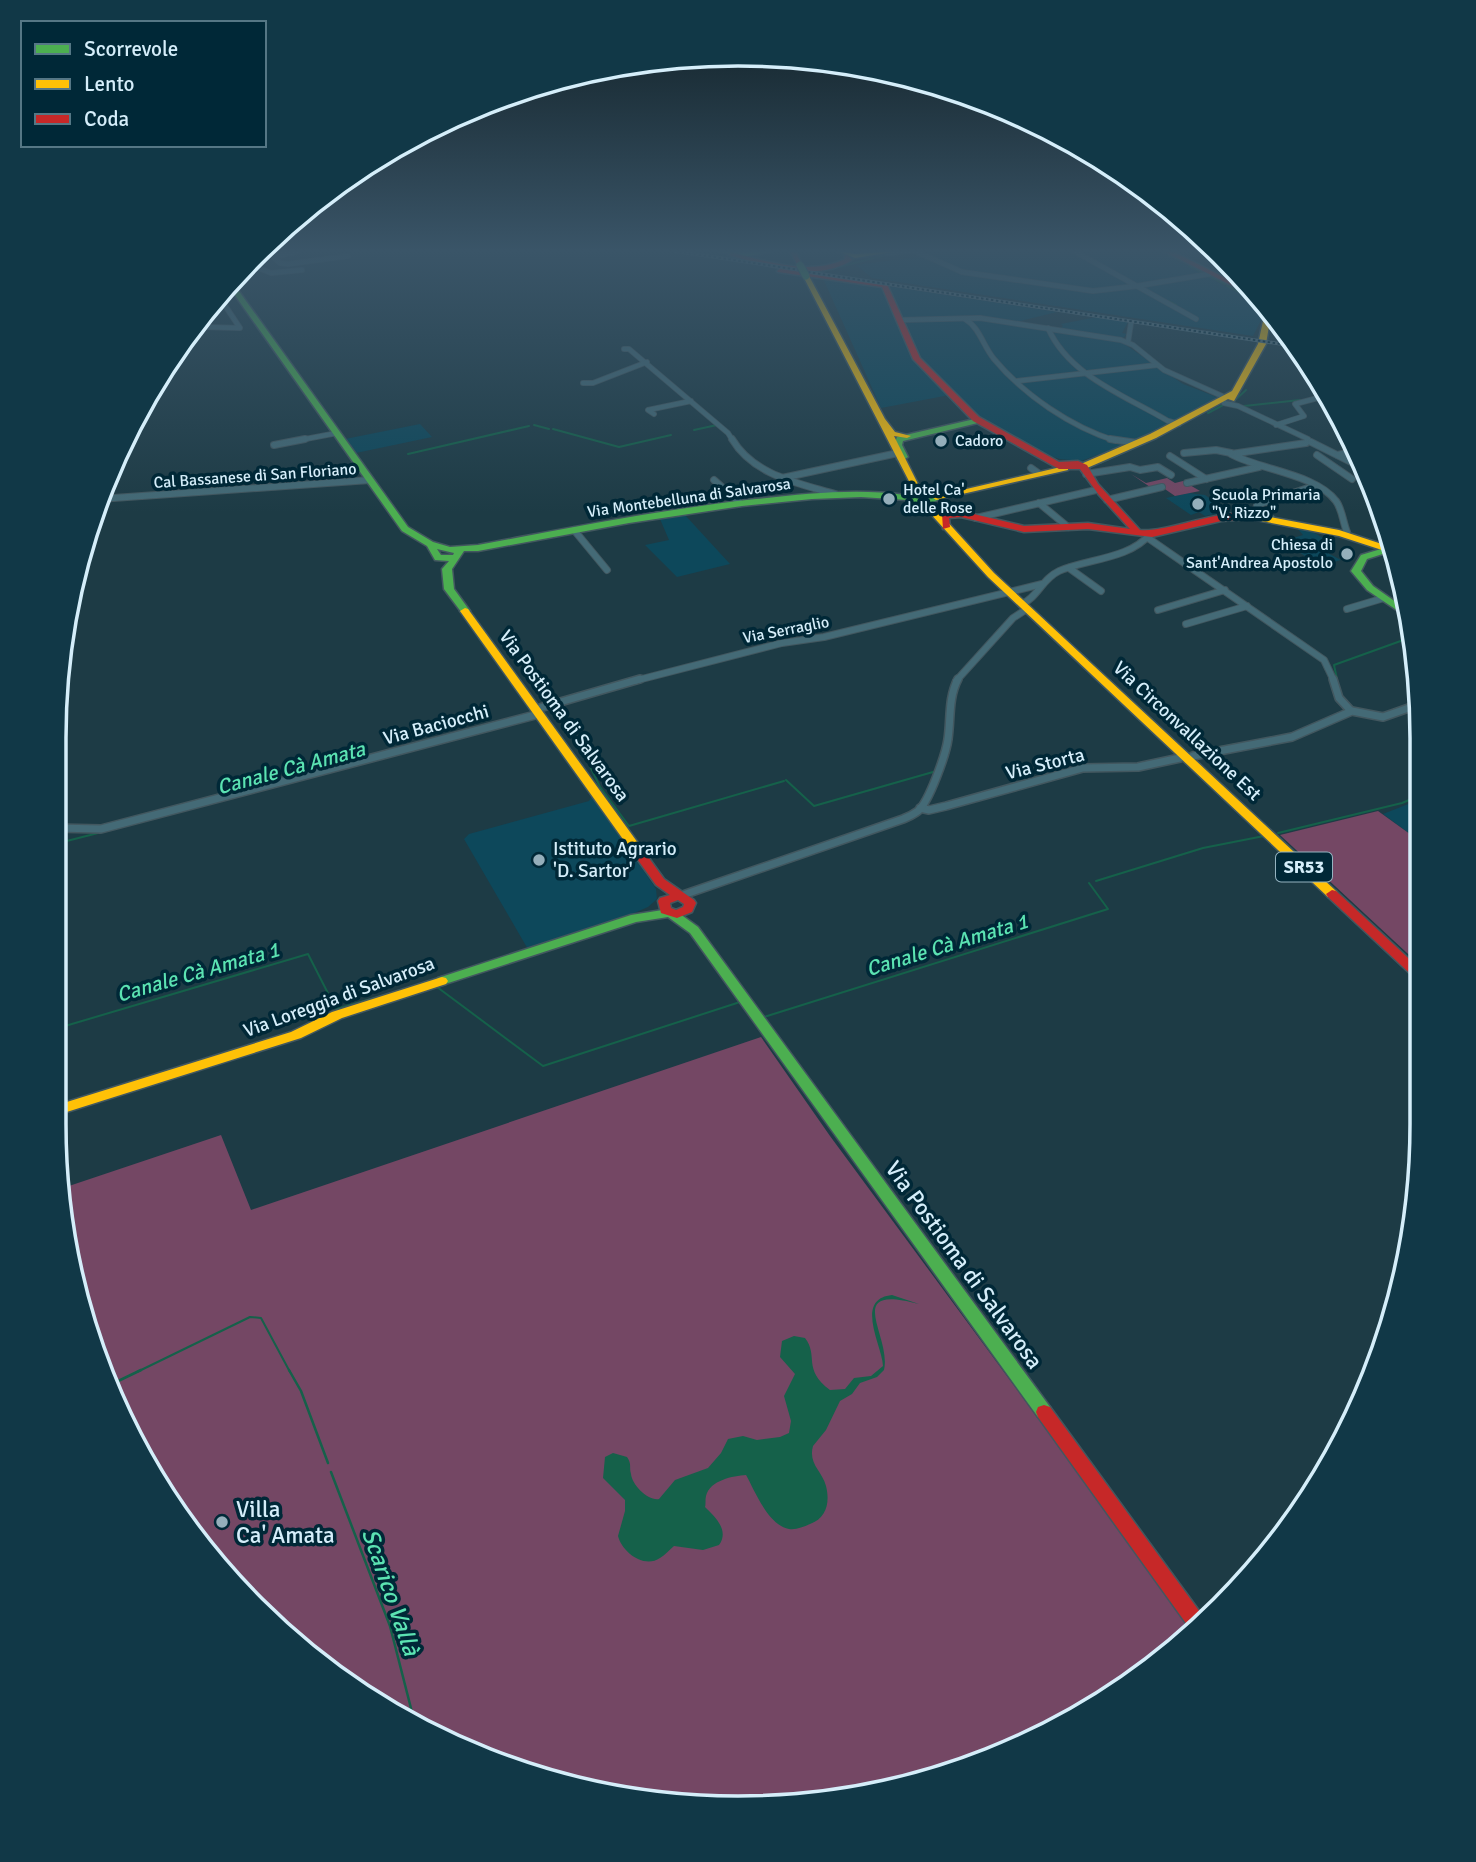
<svg xmlns="http://www.w3.org/2000/svg" width="1476" height="1862" font-family="Signika,sans-serif">
<style>
.built{fill:#0d485b}
.green{fill:#744764}
.water{fill:#15614a}
.lines{fill:none;stroke-linecap:round;stroke-linejoin:round}
.stream-far1{stroke:#15614a;stroke-width:2}
.stream{stroke:#15614a;stroke-width:2.5}
.street-far2-casing{stroke:#42575f;stroke-width:6}
.street-far1-casing{stroke:#42575f;stroke-width:8}
.street-casing{stroke:#42575f;stroke-width:10}
.fast-casing{stroke:#42575f;stroke-width:3}
.slow-casing{stroke:#42575f;stroke-width:3}
.jam-casing{stroke:#42575f;stroke-width:3}
.street-far2{stroke:#446a76;stroke-width:4.5}
.street-far1{stroke:#446a76;stroke-width:6}
.street{stroke:#446a76;stroke-width:7}
.fast{fill:#4caf50;fill-rule:evenodd}
.slow{fill:#ffc107;fill-rule:evenodd}
.jam{fill:#c62828;fill-rule:evenodd}
.rail-casing{stroke:#597680;stroke-width:3.5}
.rail{stroke:#002837;stroke-width:2;stroke-dasharray:2.5;stroke-linecap:butt}
.fast-bridge-casing{stroke:#42575f;stroke-width:9;stroke-linecap:butt}
.fast-bridge{stroke:#4caf50;stroke-width:7}
.poi-dot{fill:#95afbb;stroke:#002837;stroke-width:2.5}
.labels{text-anchor:middle;dominant-baseline:central;stroke-width:7;stroke-linejoin:round;paint-order:stroke}
.far-poi-label{font-size:16px;fill:#d5eefa;stroke:#002837;text-anchor:start}
.far-street-label{font-size:16px;fill:#d5eefa;stroke:#002837}
.shield{fill:#002837;stroke:#95b3c0;stroke-width:2}
.shield-label{font-size:18px;font-weight:bold;fill:#d5eefa}
.street-label{font-size:19px;fill:#d5eefa;stroke:#002837}
.poi-label{font-size:19px;fill:#d5eefa;stroke:#002837;text-anchor:start}
.water-label{font-size:21px;font-style:italic;fill:#5be3b2;stroke:#002837}
.near-street-label{font-size:23px;fill:#d5eefa;stroke:#002837}
.near-poi-label{font-size:23px;fill:#d5eefa;stroke:#002837;text-anchor:start}
.near-water-label{font-size:24px;font-style:italic;fill:#5be3b2;stroke:#002837}
.rim{fill:none;stroke:#d5eefa;stroke-width:3.5}
</style>
<rect width="100%" height="100%" fill="#1d3b45"/>
<!-- built -->
<g class="built">
<path d="M919 251H1159L1242 295 1257 307 1262 318 1253 336 872 278 856 265 925 256Z"/>
<path d="M822 276 1057 312 1016 322 1060 329 1063 326 1061 324 1097 317 1128 322 1122 333 1127 334 1120 341 1183 384 1222 399 1135 441 1081 461 1060 459 1047 455 973 413 955 394 881 408Z"/>
<path d="M420 424 432 437 356 453 345 439Z"/>
<path d="M1189 493 1205 495 1228 511 1205 516 1199 512 1191 515 1166 498Z"/>
<path d="M685 515 730 564 677 577 645 545 669 540 660 519Z"/>
<path d="M1305 527 1336 546 1324 551 1341 560 1320 566 1287 544 1291 543 1287 540 1303 535 1297 528Z"/>
<path d="M592 795 656 889 657 899 648 907 588 933 529 951 464 839 469 834 589 801Z"/>
<path d="M1421 799V842L1383 814Z"/>
</g>
<!-- green -->
<g class="green">
<path d="M1131 474 1146 483 1167 478 1175 483 1183 481 1200 491 1175 496 1159 485 1150 487Z"/>
<path d="M1378 811 1421 842V966L1280 835Z"/>
<path d="M761 1037 830 1136 1195 1631 1080 1716 915 1785 738 1808 561 1784 396 1716 254 1607 146 1466 77 1301 63 1188 221 1135 251 1210Z"/>
</g>
<!-- water -->
<path class="water" d="M892 1295 919 1304C841 1283 892 1336 884 1370L877 1377 860 1383 852 1394 840 1401 826 1430 813 1446C808 1464 822 1471 826 1486 830 1502 827 1518 810 1524 803 1527 796 1530 789 1529 768 1525 755 1491 746 1475 733 1476 710 1480 706 1496 705 1500 706 1504 705 1507 714 1516 730 1530 719 1545L703 1550 674 1546C669 1550 665 1555 660 1558 644 1569 622 1552 618 1536L625 1511V1500L603 1478 605 1457 613 1453 627 1457C632 1464 629 1467 631 1474 632 1485 648 1501 659 1499L675 1480 708 1468 721 1453 728 1439 743 1436 757 1440 780 1437 789 1433 791 1421 784 1396 795 1374 780 1357 782 1341 794 1336 805 1338C819 1356 802 1369 830 1390L845 1389 854 1378 871 1376 883 1366C882 1345 854 1299 892 1295Z"/>
<g class="lines">
<!-- stream-far1 -->
<g class="stream-far1">
<path d="M1168 255 1179 260"/>
<path d="M1189 266 1203 273"/>
<path d="M823 271 886 255"/>
<path d="M1208 276 1225 284"/>
<path d="M1227 286 1239 292"/>
<path d="M1243 294 1260 307"/>
<path d="M1168 301 1176 305"/>
<path d="M1233 402 1246 390"/>
<path d="M1244 406 1300 400"/>
<path d="M1208 413 1225 404"/>
<path d="M534 425 549 429"/>
<path d="M553 429 619 447 671 435"/>
<path d="M694 430 717 425"/>
<path d="M408 454 529 426"/>
<path d="M1100 463 1160 436"/>
<path d="M1337 679 1334 665 1409 638"/>
<path d="M1189 753 1236 744"/>
<path d="M589 764 600 787 629 826 784 781"/>
<path d="M786 780 814 806 933 772"/>
<path d="M1278 833 1402 803 1421 795"/>
<path d="M55 844 102 832"/>
<path d="M1096 881 1203 848 1264 836"/>
<path d="M437 987 543 1066 740 1002"/>
<path d="M764 1017 1108 909 1089 883"/>
<path d="M55 1029 308 954 336 1009 388 994"/>
<path d="M137 1372 250 1317 261 1318 290 1372"/>
</g>
<!-- stream -->
<g class="stream">
<path d="M289 1370 301 1391 328 1463"/>
<path d="M112 1384 141 1370"/>
<path d="M331 1472 390 1626 415 1724"/>
</g>
<!-- street-far2 casing -->
<g class="street-far2-casing">
<g id="street-far2">
<path d="M299 251 273 257 280 263 288 264 348 256"/>
<path d="M915 251 962 272 1093 291 1137 286"/>
<path d="M1074 251 1196 319"/>
<path d="M887 253 909 251"/>
<path d="M243 268 253 266 271 273 302 270"/>
<path d="M1137 286 1209 274"/>
<path d="M965 319C980 328 983 346 994 359 1024 395 1071 427 1116 441"/>
<path d="M900 320 980 318 1121 340 1133 345 1164 370 1222 396 1224 400"/>
<path d="M200 321 203 327 240 328 218 295"/>
<path d="M1048 328C1069 376 1126 396 1168 421L1179 424"/>
<path d="M1128 342 1131 323"/>
<path d="M624 349H629L728 433 733 441"/>
<path d="M1017 381 1157 365"/>
<path d="M583 383H593L647 362"/>
<path d="M1224 403 1238 406 1308 439"/>
<path d="M654 414 648 410 691 401"/>
<path d="M1276 425 1304 416 1295 404 1329 395"/>
<path d="M295 441 337 433"/>
</g>
</g>
<!-- street-far1 casing -->
<g class="street-far1-casing">
<g id="street-far1">
<path d="M732 439C754 476 799 483 838 495"/>
<path d="M1110 439 1137 443"/>
<path d="M1311 442 1363 468"/>
<path d="M1306 443 1231 454C1260 470 1316 474 1336 501 1342 509 1343 522 1347 532"/>
<path d="M274 445 305 439"/>
<path d="M1184 453 1216 450 1231 453"/>
<path d="M1317 455 1352 479"/>
<path d="M1338 455 1355 451"/>
<path d="M1170 456 1206 479"/>
<path d="M1031 468 1038 473"/>
<path d="M1086 474 1130 467 1140 470 1158 467 1171 475"/>
<path d="M782 478 898 453"/>
<path d="M714 480 740 503"/>
<path d="M1187 483 1259 467"/>
<path d="M99 499 370 480"/>
<path d="M1107 500 1162 487"/>
<path d="M1039 503 1068 527"/>
<path d="M1256 510 1257 505 1314 486"/>
<path d="M1233 517 1255 510 1271 518"/>
<path d="M976 518 1096 490"/>
<path d="M574 530 607 570"/>
<path d="M1148 538 1324 660 1334 681"/>
<path d="M1069 568 1101 591"/>
<path d="M1022 604C1038 597 1042 579 1059 571 1086 559 1130 559 1150 534"/>
<path d="M1347 609 1384 598"/>
<path d="M1158 610 1225 590"/>
<path d="M1186 624 1247 606"/>
<path d="M634 681 782 643 824 637 1042 584"/>
<path d="M956 681 1013 618 1027 609"/>
</g>
</g>
<!-- street casing -->
<g class="street-casing">
<g id="street">
<path d="M1333 679 1339 698 1351 711"/>
<path d="M536 709 640 679"/>
<path d="M1193 756 1292 737 1352 711 1383 717 1420 704"/>
<path d="M920 808 929 810 946 806 1083 768 1138 767 1180 758"/>
<path d="M55 828 101 829 539 714"/>
<path d="M680 896 903 819C908 817 914 814 918 811 929 802 946 754 948 739 951 719 948 698 958 679"/>
</g>
</g>
<!-- fast casing -->
<g class="fast-casing">
<g id="fast">
<path d="M717 251 744 253 773 251 744 257Z"/>
<path d="M231 280 408 527 433 542 450 547 478 545C570 528 663 509 756 499 806 494 855 488 905 495L906 492 918 488 935 490 940 499 924 506 907 500 861 497 812 499 742 506 629 523 478 551H464L452 569 454 589 470 611 465 614 462 613 444 589 442 569 449 561 435 560 427 546 402 531 227 284ZM919 494H929L931 498 924 500 914 497 913 495ZM437 549 454 553 453 555H441Z"/>
<path d="M979 418 983 420 982 422 903 441 902 445 908 457 901 461 897 459 900 456 894 445 897 437Z"/>
<path d="M1391 546 1392 551 1367 559 1361 571 1373 586 1403 607 1404 615 1367 590 1351 571 1361 555Z"/>
<path d="M669 909 676 911 698 927 1050 1407 1052 1412 1050 1417 1044 1419 1038 1417 690 933 668 917 636 922 442 985 436 981 438 978 631 915Z"/>
</g>
</g>
<!-- slow casing -->
<g class="slow-casing">
<g id="slow">
<path d="M837 251 855 254 899 251 855 258Z"/>
<path d="M806 274 809 276 885 419 895 432 911 436 907 438 894 436 918 484 926 488V492H920L911 485 803 276Z"/>
<path d="M1269 310 1271 314 1266 344 1234 401 1228 399 1156 438 1087 468H1081V464L1150 434 1232 391 1258 344 1265 312Z"/>
<path d="M1065 466H1068V470L936 500 932 497Z"/>
<path d="M918 501H924L934 507 994 573 1336 891 1338 894 1336 897H1328L988 577 928 511 918 505Z"/>
<path d="M1249 513 1339 530 1391 547 1392 550 1385 551 1339 536 1246 518 1245 516Z"/>
<path d="M465 608 468 609 638 843 640 846 638 849H630L460 611Z"/>
<path d="M442 977 446 978 448 981 446 984 342 1018 301 1038 54 1116V1106L291 1032 332 1012Z"/>
</g>
</g>
<!-- jam casing -->
<g class="jam-casing">
<g id="jam">
<path d="M790 251H796L802 266H798Z"/>
<path d="M1163 251H1172L1257 294 1261 300Z"/>
<path d="M731 252C769 262 808 276 845 259L844 256 847 254 852 260C816 283 767 266 729 255Z"/>
<path d="M780 269 887 284 920 358 979 417 1059 462 1078 461 1087 465 1098 484 1140 530C1169 533 1232 504 1253 516L1249 519 1221 521 1152 537 1088 529 1024 532 961 517 949 518 950 527 943 529 942 514 961 511 1024 526 1088 523 1130 529 1099 495 1080 469H1059L973 421 913 359 882 287 778 272 777 271Z"/>
<path d="M634 842 638 843 664 879 694 900 696 903 692 912 677 918 661 913 658 901 660 898 670 895 656 885 630 849 628 846 630 843ZM678 900 684 904 683 907 676 910 671 908 670 903Z"/>
<path d="M1332 890 1336 891 1421 970V981L1417 980 1328 897 1326 894Z"/>
<path d="M1044 1405 1050 1407 1205 1619 1193 1633 1038 1417 1036 1412 1038 1407Z"/>
</g>
</g>
<!-- street-far2 -->
<use href="#street-far2" class="street-far2"/>
<!-- street-far1 -->
<use href="#street-far1" class="street-far1"/>
<!-- street -->
<use href="#street" class="street"/>
<!-- fast -->
<use href="#fast" class="fast"/>
<!-- slow -->
<use href="#slow" class="slow"/>
<!-- jam -->
<use href="#jam" class="jam"/>
<!-- rail casing -->
<g class="rail-casing">
<g id="rail">
<path d="M674 251 800 270"/>
<path d="M808 272 1294 346"/>
</g>
</g>
<!-- rail -->
<use href="#rail" class="rail"/>
<!-- fast-bridge casing -->
<g class="fast-bridge-casing">
<path id="fast-bridge" d="M800 265 806 276"/>
</g>
<!-- fast-bridge -->
<use href="#fast-bridge" class="fast-bridge"/>
</g>
<!-- sky -->
<linearGradient id="sky" x2="0" y2="1"><stop stop-color="#102026"/><stop offset="0.49" stop-color="#3a5568"/><stop offset="1" stop-color="#3a5568" stop-opacity="0"/></linearGradient>
<rect width="1476" height="512" fill="url(#sky)"/>
<!-- markers -->
<g class="poi-dot">
<circle cx="941" cy="441" r="7"/>
<circle cx="889" cy="499" r="7"/>
<circle cx="1198" cy="504" r="7"/>
<circle cx="1347" cy="554" r="7"/>
<circle cx="539" cy="860" r="7"/>
<circle cx="222" cy="1522" r="7"/>
</g>
<g class="labels">
<!-- far-poi labels -->
<g class="far-poi-label">
<text x="955" y="441">Cadoro</text>
<text x="903" y="490">Hotel Ca'<tspan x="903" dy="18">delle Rose</tspan></text>
<text x="1212" y="495">Scuola Primaria<tspan x="1212" dy="18">"V. Rizzo"</tspan></text>
<text x="1333" y="545" text-anchor="end">Chiesa di<tspan x="1333" dy="18">Sant'Andrea Apostolo</tspan></text>
</g>
<!-- far-street labels -->
<g class="far-street-label">
<text transform="translate(255 476) rotate(-4)">Cal Bassanese di San Floriano</text>
<text transform="translate(689 498) rotate(-8)">Via Montebelluna di Salvarosa</text>
<text transform="translate(786 630) rotate(-11)">Via Serraglio</text>
</g>
<!-- shield labels -->
<rect class="shield" x="1276" y="852.5" width="56" height="29" rx="5"/>
<g class="shield-label">
<text x="1304" y="867">SR53</text>
</g>
<!-- street labels -->
<g class="street-label">
<text transform="translate(564 716) rotate(54)">Via Postioma di Salvarosa</text>
<text transform="translate(436 725) rotate(-15)">Via Baciocchi</text>
<text transform="translate(1187 731) rotate(43)">Via Circonvallazione Est</text>
<text transform="translate(1045 764) rotate(-14)">Via Storta</text>
<text transform="translate(339 997) rotate(-20)">Via Loreggia di Salvarosa</text>
</g>
<!-- poi labels -->
<g class="poi-label">
<text x="553" y="849">Istituto Agrario<tspan x="553" dy="22">'D. Sartor'</tspan></text>
</g>
<!-- water labels -->
<g class="water-label">
<text transform="translate(291 768) rotate(-15)">Canale Cà Amata</text>
<text transform="translate(947 945) rotate(-17)">Canale Cà Amata 1</text>
<text transform="translate(198 972) rotate(-16)">Canale Cà Amata 1</text>
</g>
<!-- near-street labels -->
<g class="near-street-label">
<text transform="translate(964 1265) rotate(54)">Via Postioma di Salvarosa</text>
</g>
<!-- near-poi labels -->
<g class="near-poi-label">
<text x="236" y="1509">Villa<tspan x="236" dy="26">Ca' Amata</tspan></text>
</g>
<!-- near-water labels -->
<g class="near-water-label">
<text transform="translate(391 1592) rotate(71)">Scarico Vallà</text>
</g>
</g>
<!-- crop -->
<path d="M0 0H1476V1862H0ZM738 66H738A672 672 0 0 1 1410 738V1124A672 672 0 0 1 738 1796H738A672 672 0 0 1 66 1124V738A672 672 0 0 1 738 66Z" fill="#113847" fill-rule="evenodd"/>
<path class="rim" d="M738 66H738A672 672 0 0 1 1410 738V1124A672 672 0 0 1 738 1796H738A672 672 0 0 1 66 1124V738A672 672 0 0 1 738 66Z"/>
<!-- legend -->
<rect x="21" y="21" width="245" height="126" fill="#002837" stroke="#557785" stroke-width="2"/>
<rect x="35" y="44" width="35" height="10" fill="#4caf50" stroke="#557785" stroke-width="2"/>
<text x="84" y="56" font-size="21" fill="#d5eefa">Scorrevole</text>
<rect x="35" y="79" width="35" height="10" fill="#ffc107" stroke="#557785" stroke-width="2"/>
<text x="84" y="91" font-size="21" fill="#d5eefa">Lento</text>
<rect x="35" y="114" width="35" height="10" fill="#c62828" stroke="#557785" stroke-width="2"/>
<text x="84" y="126" font-size="21" fill="#d5eefa">Coda</text>
</svg>
